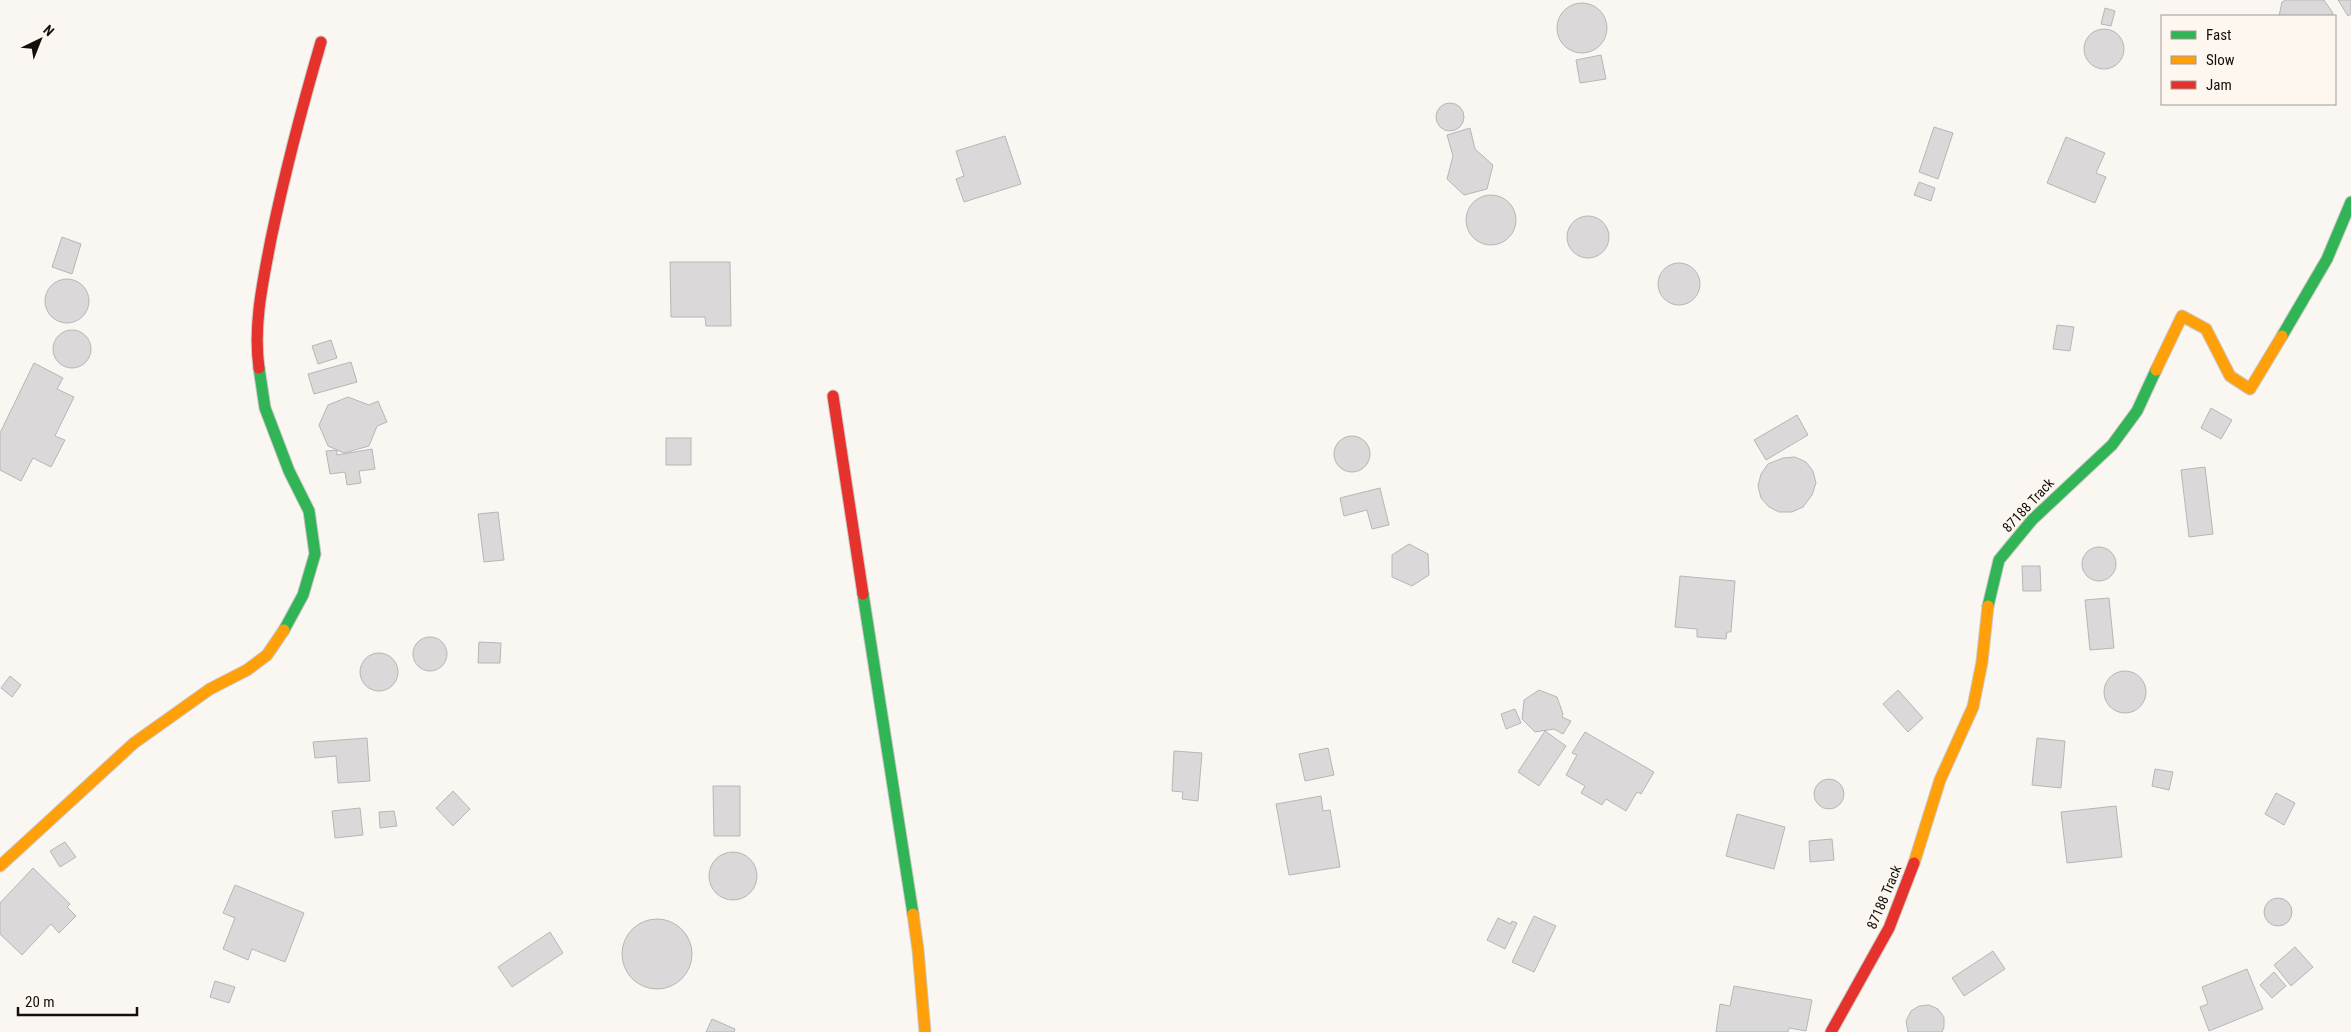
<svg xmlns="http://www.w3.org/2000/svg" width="2351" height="1032" font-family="'Roboto Condensed',sans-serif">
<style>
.building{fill:#dbd8da;stroke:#b8b5b6}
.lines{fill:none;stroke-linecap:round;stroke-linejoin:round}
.fast-casing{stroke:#ccc8c4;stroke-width:13}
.slow-casing{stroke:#ccc8c4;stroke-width:13}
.jam-casing{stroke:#ccc8c4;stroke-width:13}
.fast{stroke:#30b455;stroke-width:11}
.slow{stroke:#ff9f0a;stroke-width:11}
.jam{stroke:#e5322d;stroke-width:11}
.labels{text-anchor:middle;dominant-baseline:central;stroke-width:4;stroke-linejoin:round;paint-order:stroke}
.street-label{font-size:14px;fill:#140f0a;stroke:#fdf7f0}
</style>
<rect width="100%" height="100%" fill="#faf7f3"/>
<!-- building -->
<g class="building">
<path d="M2286 0H2324L2333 13 2332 16H2279L2282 2Z"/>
<path d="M2338 0H2351V14L2348 16Z"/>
<circle cx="1582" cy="28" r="25"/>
<path d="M2105 8 2115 11 2111 26 2101 24Z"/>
<circle cx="2104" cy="49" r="20"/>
<path d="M1601 55 1606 79 1580 83 1576 60Z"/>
<circle cx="1450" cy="117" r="14"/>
<path d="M1934 127 1953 133 1938 179 1919 172Z"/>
<path d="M1470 128 1475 149 1493 165 1487 189 1464 195 1447 179 1453 156 1447 135Z"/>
<path d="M1005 136 1021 184 964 202 956 179 964 176 956 151Z"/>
<path d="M2066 137 2105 153 2096 173 2106 177 2095 203 2047 183Z"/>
<path d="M1919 182 1935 188 1931 201 1914 195Z"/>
<circle cx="1491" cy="220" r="25"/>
<circle cx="1588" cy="237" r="21"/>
<path d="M62 237 81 244 72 274 52 267Z"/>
<path d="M670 262H730L731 326H706L705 317H671Z"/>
<circle cx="1679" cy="284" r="21"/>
<circle cx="67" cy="301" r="22"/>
<path d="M2057 325 2074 327 2070 351 2053 349Z"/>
<circle cx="72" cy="349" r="19"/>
<path d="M331 340 337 358 318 364 312 346Z"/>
<path d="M351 362 357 382 314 394 308 374Z"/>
<path d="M34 363 63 378 57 389 74 397 55 436 65 440 51 467 33 458 21 481 0 470V433Z"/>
<path d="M348 397 369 405 378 401 387 422 377 426 369 446 344 453 328 446 319 425 328 405Z"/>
<path d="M2211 408 2232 420 2221 439 2201 428Z"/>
<path d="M1797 415 1808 435 1766 460 1754 440Z"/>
<circle cx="1352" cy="454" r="18"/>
<rect x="666" y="438" width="25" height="27"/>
<path d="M372 449 375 469 359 471 361 483 347 485 345 472 330 474 326 451 337 450V455Z"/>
<path d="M1795 457 1806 462 1813 471 1816 483 1812 495 1803 507 1792 512H1779L1769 507 1761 498 1758 486 1761 474 1768 464 1783 458Z"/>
<path d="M2205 467 2213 534 2189 537 2181 470Z"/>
<path d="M1380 488 1389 525 1372 529 1367 510 1344 516 1340 498Z"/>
<path d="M498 512 504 560 484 562 478 514Z"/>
<path d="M1409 544 1428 554 1429 575 1412 586 1392 577V555Z"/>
<circle cx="2099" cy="564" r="17"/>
<path d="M2022 566H2040L2041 591H2023Z"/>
<path d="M1680 576 1735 581 1731 632H1727L1726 639 1697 637V629L1675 627Z"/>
<path d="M2109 598 2114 648 2090 650 2085 600Z"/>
<circle cx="430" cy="654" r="17"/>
<path d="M479 642 501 643 500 663H478Z"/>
<circle cx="379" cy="672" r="19"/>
<circle cx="2125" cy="692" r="21"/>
<path d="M10 676 21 685 12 697 1 688Z"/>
<path d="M1539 690 1557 697 1563 714 1562 717 1571 721 1563 734 1554 729 1535 732 1522 719 1524 700Z"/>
<path d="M1898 690 1923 718 1908 732 1883 704Z"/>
<path d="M1515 709 1521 723 1506 729 1501 714Z"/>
<path d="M1545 731 1566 746 1539 786 1518 772Z"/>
<path d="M1585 732 1654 772 1641 794 1637 792 1626 811 1606 799 1602 805 1581 793 1585 786 1566 775 1577 755 1572 753Z"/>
<path d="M367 738 370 781 338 783 336 756 315 758 313 742Z"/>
<path d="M2037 738 2065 741 2061 788 2032 785Z"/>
<path d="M1328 748 1334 775 1305 781 1299 754Z"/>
<path d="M1174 751 1202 753 1198 801 1182 799 1183 792 1172 791Z"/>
<path d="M2155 769 2173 772 2169 790 2152 786Z"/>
<circle cx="1829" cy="794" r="15"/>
<path d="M713 786H740V836H714Z"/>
<path d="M453 791 470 809 453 826 436 808Z"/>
<path d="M2276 793 2295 803 2284 825 2265 814Z"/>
<path d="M1321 796 1323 811 1330 810 1340 867 1289 875 1276 804Z"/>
<path d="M2116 806 2122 857 2067 863 2061 812Z"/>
<path d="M360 808 363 835 335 838 332 811Z"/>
<path d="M394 811 397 826 380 828 379 812Z"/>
<path d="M1737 814 1785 827 1774 869 1726 856Z"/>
<path d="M1832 839 1834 860 1810 862 1809 841Z"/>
<path d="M65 842 76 857 60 867 50 851Z"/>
<circle cx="733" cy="876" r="24"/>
<path d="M33 868 70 904 67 907 76 916 59 933 51 924 22 955 0 934V903Z"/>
<path d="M235 885 304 913 285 962 252 949 248 960 223 949 235 918 223 913Z"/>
<circle cx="2278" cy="912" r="14"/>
<path d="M1534 916 1556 926 1534 972 1512 962Z"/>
<path d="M1498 918 1511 924 1512 921 1517 923 1505 949 1487 940Z"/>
<circle cx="657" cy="954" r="35"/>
<path d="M550 932 563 953 512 987 498 967Z"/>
<path d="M2295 947 2313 967 2291 986 2274 965Z"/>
<path d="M1993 951 2005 969 1964 996 1952 978Z"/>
<path d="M2247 969 2263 1009 2209 1031 2200 1007 2208 1004 2202 987Z"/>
<path d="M2274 972 2286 986 2272 998 2260 985Z"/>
<path d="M215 981 235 987 229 1003 210 997Z"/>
<path d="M1734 986 1812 1000 1806 1031 1789 1028 1788 1032H1716L1720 1004 1730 1006Z"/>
<path d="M1929 1005 1938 1009 1944 1017V1027L1942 1032H1908L1906 1021 1911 1011 1919 1006Z"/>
<path d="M712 1019 735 1029 734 1032H706Z"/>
</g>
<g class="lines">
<!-- fast casing -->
<g class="fast-casing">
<g id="fast">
<path d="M2282 336 2327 259 2351 202"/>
<path d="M259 368 265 408 289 471 309 511 315 554 303 595 284 630"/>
<path d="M863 594 913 914"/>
<path d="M1988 606 1999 560 2032 520 2112 445 2137 411 2156 370"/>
</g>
</g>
<!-- slow casing -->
<g class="slow-casing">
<g id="slow">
<path d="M2156 370 2182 316 2206 329 2230 376 2250 389 2282 336"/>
<path d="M1914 863 1940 780 1973 707 1982 662 1988 606"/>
<path d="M0 866 134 743 210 689 247 670 267 655 284 630"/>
<path d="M913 914 918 950 925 1032"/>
</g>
</g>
<!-- jam casing -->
<g class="jam-casing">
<g id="jam">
<path d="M259 368C253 325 263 281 271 239 285 172 302 107 321 42"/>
<path d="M833 396 863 594"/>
<path d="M1831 1032 1889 928 1914 863"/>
</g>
</g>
<!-- fast -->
<use href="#fast" class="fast"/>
<!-- slow -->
<use href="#slow" class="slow"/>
<!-- jam -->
<use href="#jam" class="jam"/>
</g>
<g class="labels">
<!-- street labels -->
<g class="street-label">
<text transform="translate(2028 505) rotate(-47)">87188 Track</text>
<text transform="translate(1884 897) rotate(-67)">87188 Track</text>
</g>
</g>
<!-- legend -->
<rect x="2161" y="15" width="175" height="90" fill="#fdf7f0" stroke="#a09a94"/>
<rect x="2171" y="31" width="25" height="8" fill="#30b455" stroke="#a09a94"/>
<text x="2206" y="40" font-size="15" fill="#140f0a">Fast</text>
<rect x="2171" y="56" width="25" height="8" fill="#ff9f0a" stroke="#a09a94"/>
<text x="2206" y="65" font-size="15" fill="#140f0a">Slow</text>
<rect x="2171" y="81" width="25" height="8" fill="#e5322d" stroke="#a09a94"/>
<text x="2206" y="90" font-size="15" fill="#140f0a">Jam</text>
<!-- north arrow -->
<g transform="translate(40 40) rotate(43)" stroke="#fdf7f0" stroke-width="4" paint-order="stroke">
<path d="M0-4L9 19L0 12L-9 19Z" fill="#140f0a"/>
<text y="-8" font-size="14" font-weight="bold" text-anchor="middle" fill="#140f0a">N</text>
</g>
<!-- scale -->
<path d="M18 1007v8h119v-8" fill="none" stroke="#140f0a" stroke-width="2.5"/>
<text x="25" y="1007" font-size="15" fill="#140f0a" stroke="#fdf7f0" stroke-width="4" paint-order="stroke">20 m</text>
</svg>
